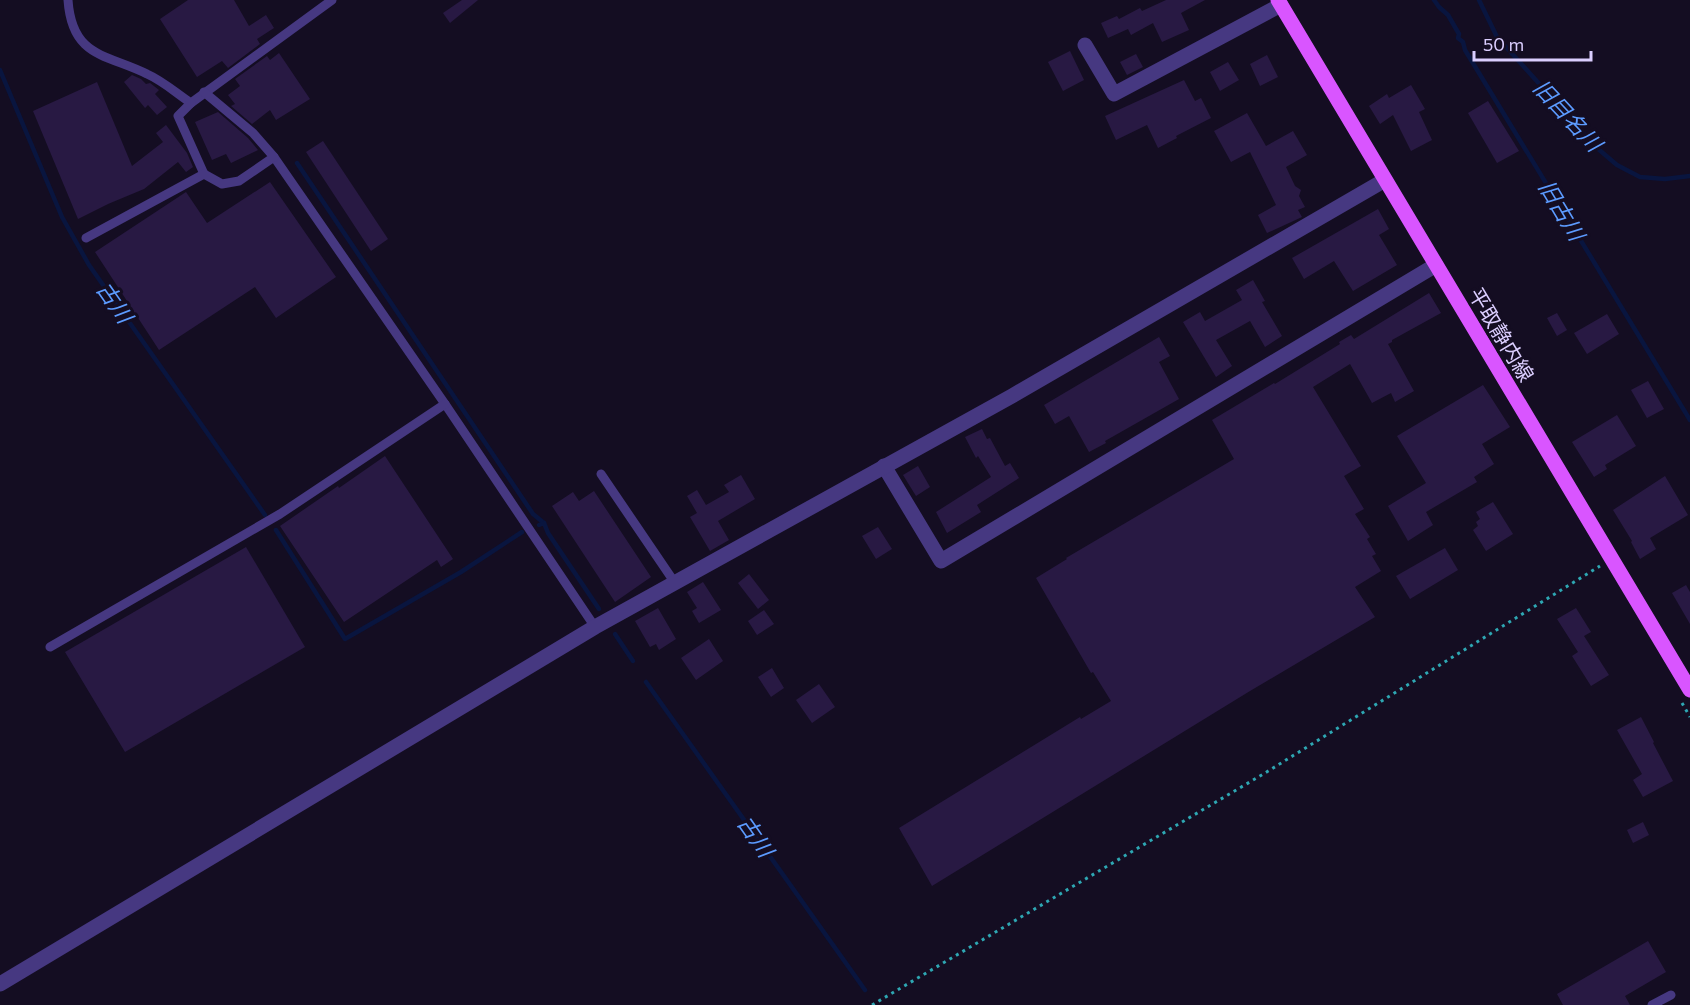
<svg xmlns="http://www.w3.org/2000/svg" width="1690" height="1005" font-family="Commissioner,'Noto Sans JP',sans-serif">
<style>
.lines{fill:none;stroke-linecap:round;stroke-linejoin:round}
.stream{stroke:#09153f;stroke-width:4.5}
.building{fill:#281943}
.path{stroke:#2ea7b3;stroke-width:3;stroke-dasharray:3 4.5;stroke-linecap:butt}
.lane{stroke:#463881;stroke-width:9}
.street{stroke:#463881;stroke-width:15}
.primary{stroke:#d955ff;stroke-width:15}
.labels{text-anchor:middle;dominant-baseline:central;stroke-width:6;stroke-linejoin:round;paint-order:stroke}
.street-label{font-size:21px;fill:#dbceff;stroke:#140d22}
.water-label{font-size:22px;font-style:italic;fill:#5c9bff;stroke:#140d22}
</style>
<rect width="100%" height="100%" fill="#140d22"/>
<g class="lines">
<!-- stream -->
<g class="stream">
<path d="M1434 0 1439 7 1448 15 1459 34 1458 38 1463 42 1465 50 1690 420"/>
<path d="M1479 0 1497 37 1597 148 1617 165 1640 177 1665 179 1690 176"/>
<path d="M0 70 62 217 89 265 265 515"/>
<path d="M297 163 533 514 544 523"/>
<path d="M539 525 544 523 548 533 599 609"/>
<path d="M276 530 345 639 461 572 522 532"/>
<path d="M615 634 633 661"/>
<path d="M646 682 865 990"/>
</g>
</g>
<!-- building -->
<g class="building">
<path d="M188 0H234L249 26 266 15 274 28 257 39 260 44 228 68 222 61 197 77 160 19Z"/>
<path d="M462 0H478L450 23 443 13Z"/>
<path d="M1166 0H1205L1181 13 1189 30 1162 42 1153 23 1131 35 1128 29 1108 38 1101 23 1117 16 1119 19 1140 8 1142 11Z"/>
<path d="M1070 51 1084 80 1063 91 1048 62Z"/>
<path d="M279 53 310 99 276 120 270 110 252 124 231 106 235 104 228 95 240 86 235 79 267 56 270 60Z"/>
<path d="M1136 54 1143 67 1127 75 1120 62Z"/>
<path d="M1267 55 1278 77 1260 86 1250 64Z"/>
<path d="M1228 62 1239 80 1220 91 1210 72Z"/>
<path d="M132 75 141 79 146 84 150 83 159 90 155 94 167 107 157 115 148 105 145 108 124 82Z"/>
<path d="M1184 80 1195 101 1201 98 1211 118 1176 136 1177 138 1158 148 1147 125 1116 140 1105 116Z"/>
<path d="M97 82 132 166 163 142 156 133 166 125 187 153 193 167 186 172 178 162 144 189 108 204 78 219 33 111Z"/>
<path d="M1411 85 1425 109 1419 112 1432 140 1411 151 1393 115 1380 124 1369 106 1387 94 1389 98Z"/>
<path d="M1488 101 1519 151 1497 163 1468 113Z"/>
<path d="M218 112 248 138 258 150 231 163 226 154 212 160 195 122Z"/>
<path d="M1247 113 1266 146 1293 131 1307 155 1286 167 1295 186 1301 190 1299 196 1305 207 1298 210 1302 217 1267 233 1258 215 1276 205 1250 152 1231 162 1214 131Z"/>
<path d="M323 141 388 239 371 251 306 152Z"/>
<path d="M270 182 336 277 276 318 255 287 159 350 95 252 186 192 207 223Z"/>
<path d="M1378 209 1389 229 1379 235 1397 265 1353 291 1334 261 1304 279 1292 258Z"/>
<path d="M1253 280 1265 301 1262 302 1282 336 1265 347 1250 321 1216 340 1232 366 1216 377 1183 322 1200 312 1205 321 1242 300 1236 290Z"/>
<path d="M1429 293 1441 313 1392 340V342L1388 344 1414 391 1395 402 1391 393 1372 403 1350 364 1313 387 1361 466 1344 476 1364 509 1355 514 1370 537 1367 539 1376 554 1372 556 1381 571 1355 587 1375 617 1250 691 932 886 899 828 1080 717 1081 719 1111 701 1093 672 1091 673 1036 578 1067 559 1066 558 1234 459 1212 420 1274 383 1275 384 1340 344 1339 342 1351 335 1354 339Z"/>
<path d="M1557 313 1567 330 1557 336 1547 318Z"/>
<path d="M1607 314 1619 334 1587 354 1574 333Z"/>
<path d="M1159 337 1170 356 1159 362 1179 399 1105 441 1106 443 1089 452 1069 416 1055 424 1044 405Z"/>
<path d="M1648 381 1664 409 1647 418 1631 390Z"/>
<path d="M1483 385 1510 427 1482 444 1494 464 1474 477 1477 482 1426 512 1433 525 1408 541 1388 506 1426 483 1397 436Z"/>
<path d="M1617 415 1636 446 1605 465 1607 469 1594 477 1572 442Z"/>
<path d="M982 429 987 439 990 438 1005 466 1010 463 1019 478 977 505 981 512 947 533 936 512 991 477 978 456 976 458 965 437Z"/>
<path d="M385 456 453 559 441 567 437 560 344 622 280 526 338 486 339 488Z"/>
<path d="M918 466 930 487 916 496 903 475Z"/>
<path d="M741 475 755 499 718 521 729 540 710 551 690 517 697 513 687 496 697 490 706 505 729 492 724 485Z"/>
<path d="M1665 476 1688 515 1650 538 1656 549 1640 559 1631 542 1632 541 1613 510Z"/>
<path d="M594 491 651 577 615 602 552 506 573 492 579 501Z"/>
<path d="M1493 502 1513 534 1486 551 1473 530 1478 526 1476 522 1480 519 1476 512Z"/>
<path d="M878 527 892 549 876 559 862 536Z"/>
<path d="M246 547 305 647 125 752 65 652Z"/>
<path d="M1445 548 1458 570 1410 599 1396 576Z"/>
<path d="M749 574 769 600 758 609 738 583Z"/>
<path d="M703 582 721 610 699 623 692 611 697 608 687 592Z"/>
<path d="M1686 585 1690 592V624L1672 593Z"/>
<path d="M658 608 676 639 659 650 656 644 650 647 635 621Z"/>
<path d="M1576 608 1591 632 1584 636 1609 675 1591 686 1572 656 1578 652 1557 619Z"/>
<path d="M764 610 774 624 757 635 748 621Z"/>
<path d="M709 639 723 661 696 680 681 658Z"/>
<path d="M772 668 784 688 771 697 758 677Z"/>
<path d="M819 684 835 707 812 723 796 700Z"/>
<path d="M1641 717 1654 742 1653 743 1673 781 1643 797 1633 780 1642 774 1617 730Z"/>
<path d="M1643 822 1649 835 1633 843 1627 830Z"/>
<path d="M1648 941 1666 972 1625 996 1630 1005H1563L1557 994Z"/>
</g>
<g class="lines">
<!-- path -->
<g class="path">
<path d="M1682 703 1690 717"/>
<path d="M872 1005 1265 773 1600 566"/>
</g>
<!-- lane -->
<g class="lane">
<path d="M68 0C72 58 107 54 147 74 163 81 176 93 191 103L332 0"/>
<path d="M191 103 178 116 204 174"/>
<path d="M274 157 445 404 595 627"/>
<path d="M86 238 204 174 222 184 239 181 274 157 253 133 204 92"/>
<path d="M601 474 675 583"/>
<path d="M50 647 280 514 445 404"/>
<path d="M1652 1005 1671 995"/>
</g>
<!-- street -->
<g class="street">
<path d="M1085 45 1114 94 1281 5"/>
<path d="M884 466 941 561 1436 265"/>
<path d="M0 984 595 627 1012 396 1385 180"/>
</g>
<!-- primary -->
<path class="primary" d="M1278 0 1690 690"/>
</g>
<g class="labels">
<!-- street labels -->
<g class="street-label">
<text transform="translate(1502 334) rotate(59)">平取静内線</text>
</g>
<!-- water labels -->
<g class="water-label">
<text transform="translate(1568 115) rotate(47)">旧目名川</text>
<text transform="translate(1562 210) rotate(59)">旧古川</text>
<text transform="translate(115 302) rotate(55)">古川</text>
<text transform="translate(756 836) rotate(55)">古川</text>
</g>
</g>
<!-- scale -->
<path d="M1474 51v9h117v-9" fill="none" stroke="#dbceff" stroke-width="3"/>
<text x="1483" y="51" font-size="18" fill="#dbceff" stroke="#140d22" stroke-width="4.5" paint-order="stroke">50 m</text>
</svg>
